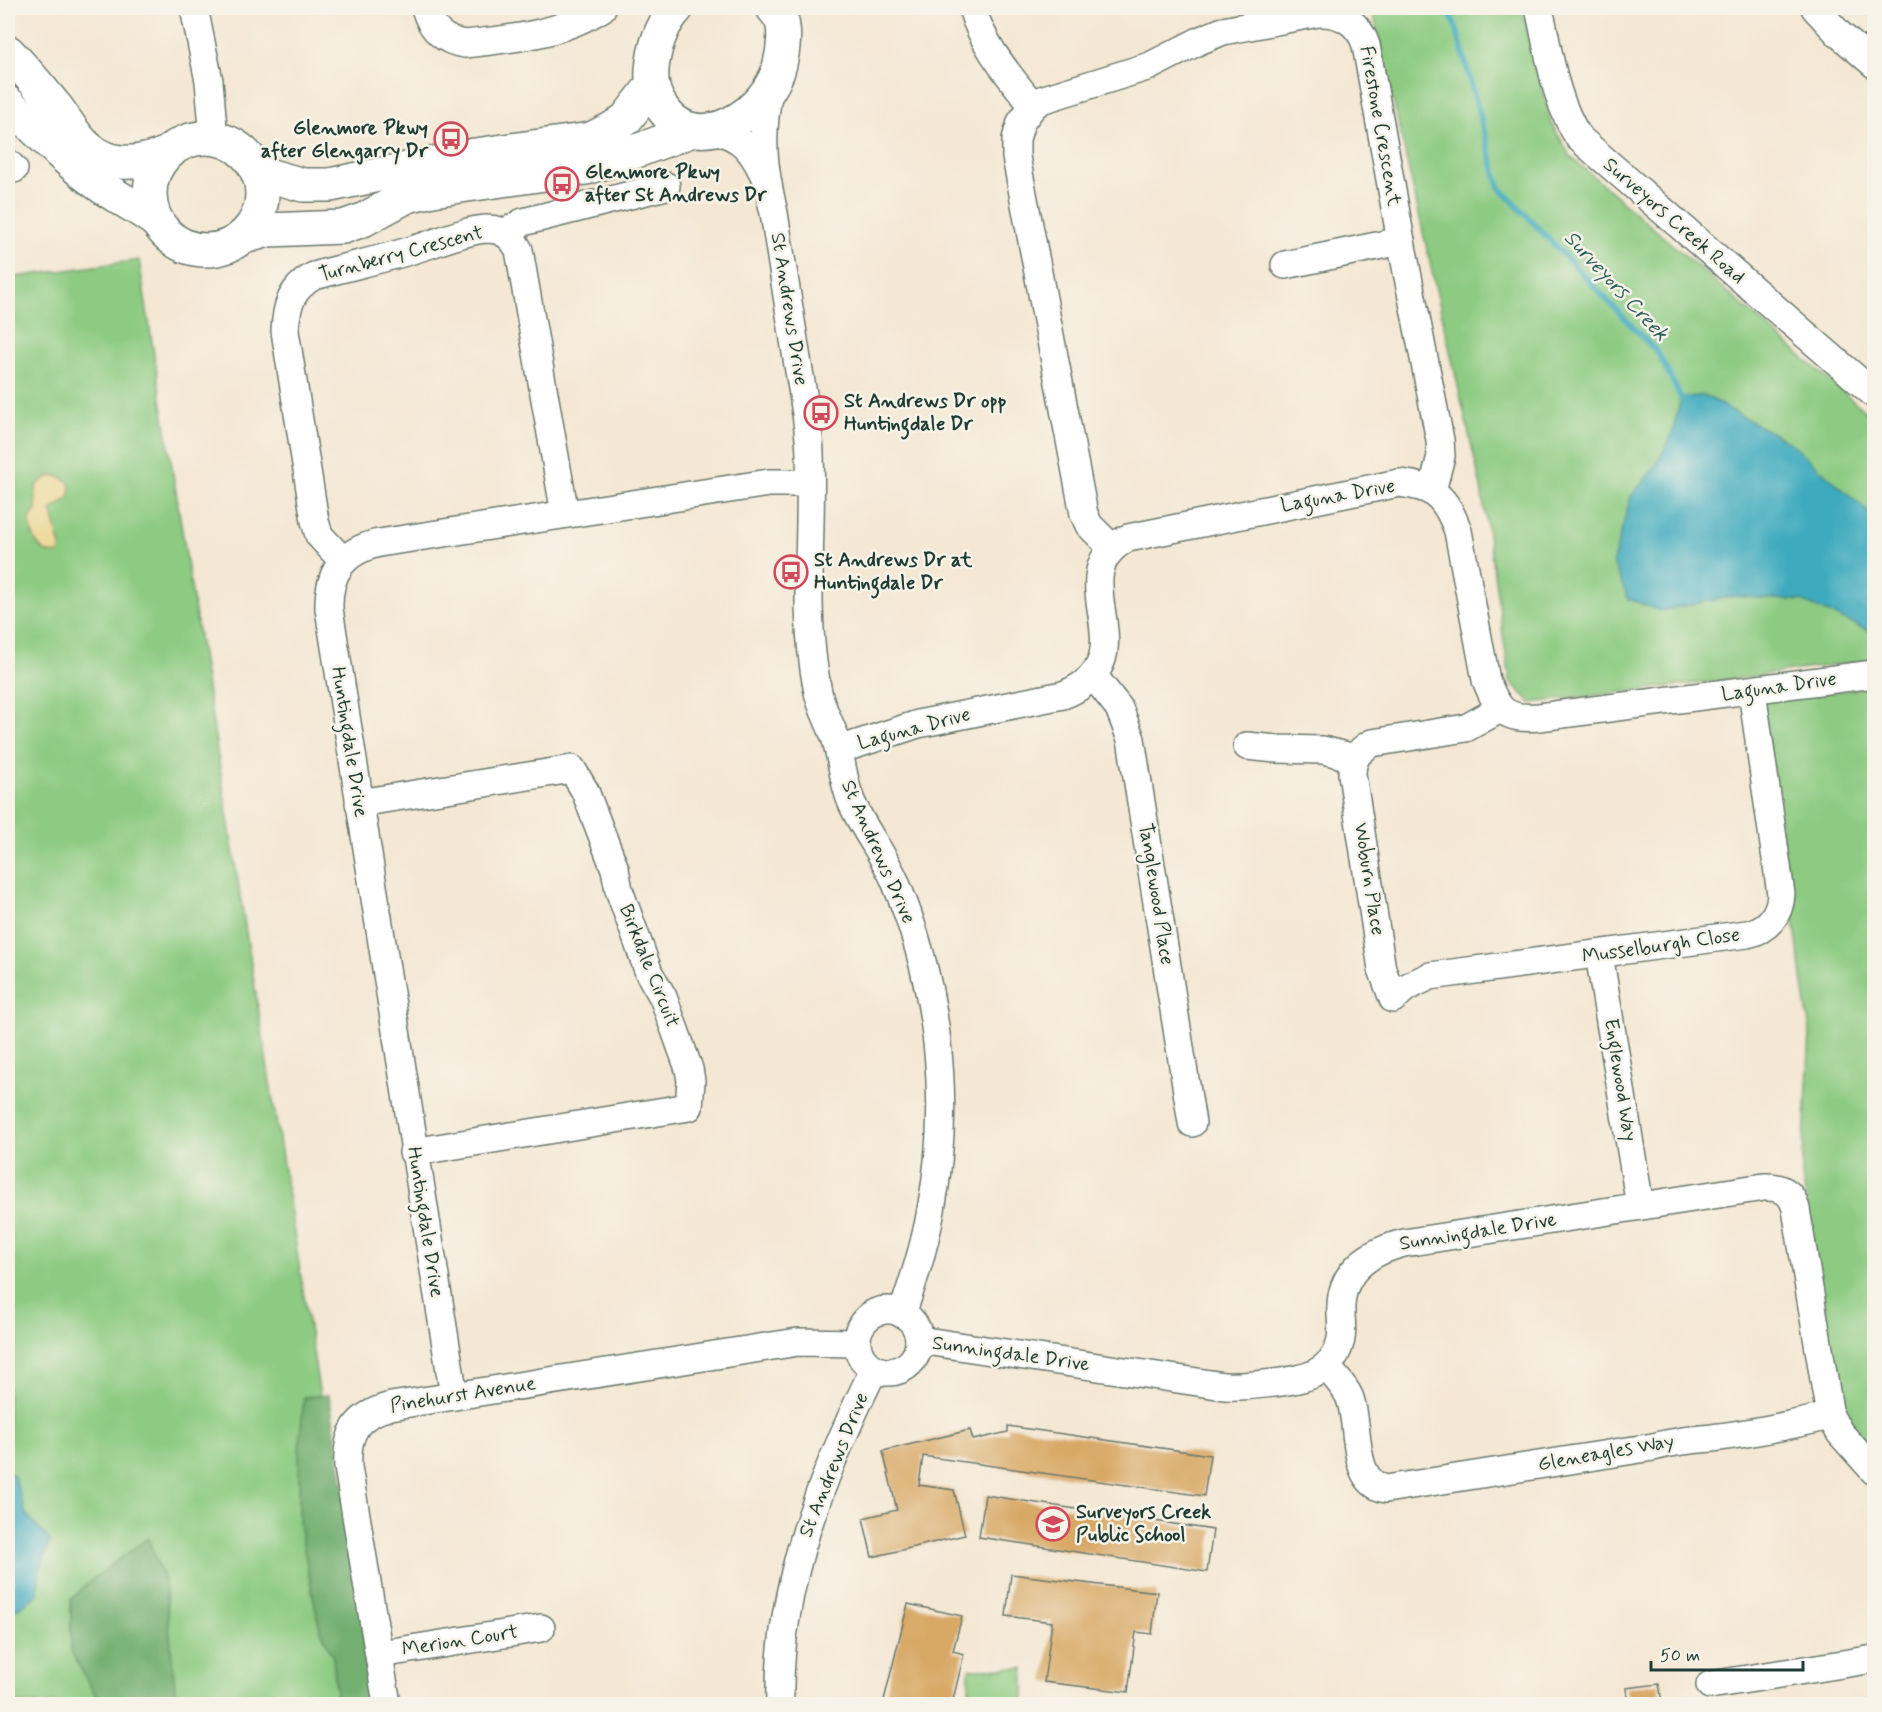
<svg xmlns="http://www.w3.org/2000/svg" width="1882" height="1712" font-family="Mynerve,sans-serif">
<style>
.green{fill:#8dcb82;stroke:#56845b;stroke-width:1.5}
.forest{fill:#72af70;stroke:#487652;stroke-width:1.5}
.sand{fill:#eeda9e;stroke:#868c69;stroke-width:1.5}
.water{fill:#3eaabe;stroke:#2e7479;stroke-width:1.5}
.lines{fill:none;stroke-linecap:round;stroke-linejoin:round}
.stream{stroke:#3eaabe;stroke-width:6}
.building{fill:#d8a865}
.minor-casing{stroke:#6a786c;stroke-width:30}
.major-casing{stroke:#6a786c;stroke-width:36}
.minor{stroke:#fff;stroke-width:27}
.major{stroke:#fff;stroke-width:33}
.labels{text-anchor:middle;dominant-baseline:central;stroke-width:5;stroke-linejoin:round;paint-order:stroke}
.street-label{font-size:20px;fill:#1f3d34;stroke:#f7f3e8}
.poi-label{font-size:20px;font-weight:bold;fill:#1f3d34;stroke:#f7f3e8;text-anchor:start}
.water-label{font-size:21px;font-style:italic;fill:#285e5d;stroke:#f7f3e8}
</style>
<rect width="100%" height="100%" fill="#f7f3e8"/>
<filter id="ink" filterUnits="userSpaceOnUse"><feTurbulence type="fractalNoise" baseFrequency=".0167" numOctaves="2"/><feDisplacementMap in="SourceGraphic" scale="12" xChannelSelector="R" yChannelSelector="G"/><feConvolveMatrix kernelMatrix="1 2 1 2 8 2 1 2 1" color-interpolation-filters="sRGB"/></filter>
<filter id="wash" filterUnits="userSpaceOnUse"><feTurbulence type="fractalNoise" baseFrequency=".008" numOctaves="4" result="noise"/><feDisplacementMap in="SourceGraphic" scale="24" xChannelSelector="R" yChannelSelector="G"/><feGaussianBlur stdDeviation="1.35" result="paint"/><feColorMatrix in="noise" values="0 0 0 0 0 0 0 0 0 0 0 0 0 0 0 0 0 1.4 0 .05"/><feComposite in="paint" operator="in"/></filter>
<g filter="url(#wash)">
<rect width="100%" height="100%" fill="#f4e7d3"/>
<!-- green -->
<g class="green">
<path d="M1372 8H1522L1551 123 1571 157 1874 419V659L1742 678 1531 703 1510 681 1481 487Z"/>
<path d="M139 260 369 1704H8V278Z"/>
<path d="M1874 687V1458L1839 1414 1802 1175 1810 1032 1762 701Z"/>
<path d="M1024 1668V1704H969V1669Z"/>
</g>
<!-- forest -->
<g class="forest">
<path d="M329 1395 379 1704H337L333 1657 319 1626 299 1524V1449L304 1397Z"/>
<path d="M148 1538 165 1583 175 1689 178 1704H100L71 1651V1599L94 1578Z"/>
</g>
<!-- sand -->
<path class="sand" d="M55 475 68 481 71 489 69 498 51 510 61 547 59 553C39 557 31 536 30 518L36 510V486L46 478Z"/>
<!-- water -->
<g class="water">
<path d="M1704 395 1792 444 1874 517V633L1802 601 1734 596 1660 611 1628 599 1613 562 1631 496 1655 467 1672 434 1681 398Z"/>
<path d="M8 1471 14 1476 26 1514 50 1541 39 1573 38 1594 8 1615Z"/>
</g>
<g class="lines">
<!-- stream -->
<path class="stream" d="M1447 8 1456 27 1499 187 1658 353 1681 398 1685 402"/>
</g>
<g id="blocks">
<!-- building -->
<g class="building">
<path d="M1008 1426 1210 1455 1204 1496 923 1456 919 1485 954 1490 965 1535 872 1557 863 1518 897 1510 883 1451 970 1430 973 1440 1008 1432Z"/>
<path d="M985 1495 1213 1530 1207 1572 979 1537Z"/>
<path d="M1011 1574 1157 1592 1152 1634 1136 1632 1128 1692 1044 1682 1052 1622 1006 1616Z"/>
<path d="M908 1604 962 1616 953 1651 964 1654 952 1704H883Z"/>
<path d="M1659 1684 1662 1702H1658V1704H1628L1626 1688Z"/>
</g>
</g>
</g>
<g filter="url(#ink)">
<use href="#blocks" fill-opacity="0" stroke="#6a786c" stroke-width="1.5"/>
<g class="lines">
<!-- minor casing -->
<g class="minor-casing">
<g id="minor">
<path d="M194 8 209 81 214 139"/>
<path d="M425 8C431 29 443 41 465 44 513 39 561 34 602 8"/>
<path d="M972 8C983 46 1009 75 1033 106"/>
<path d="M1539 8C1549 52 1554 100 1579 138L1874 394"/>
<path d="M1815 8 1839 34 1874 64"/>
<path d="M769 90C760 137 763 166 774 213 782 261 789 310 797 359 802 390 809 422 810 454 813 532 802 611 817 687 820 707 830 722 836 740 842 760 843 781 851 801 863 829 883 853 895 881 938 983 952 1100 931 1210 925 1245 914 1280 902 1314"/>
<path d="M713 129C741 138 750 146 763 173"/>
<path d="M8 163 14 169"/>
<path d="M504 233 523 222 666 186"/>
<path d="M1285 265 1401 241"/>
<path d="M1112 548 1089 525 1084 514 1016 157V139L1021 122 1033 106 1041 100 1150 66 1201 40 1223 31 1318 13C1341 12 1359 23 1366 45L1401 241 1440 440 1441 456 1432 491"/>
<path d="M343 561 319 535 315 521 285 331C286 307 291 288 314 276 346 267 379 260 412 250 434 244 464 230 487 229 504 229 512 237 519 250L565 514"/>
<path d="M1093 675 1119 708 1131 739 1192 1123"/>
<path d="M1500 709 1466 728 1372 743C1359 750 1352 759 1352 774L1382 969 1393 999 1405 988 1430 976 1747 934C1768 930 1780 914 1781 894L1752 691"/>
<path d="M1247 746 1276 749 1323 750 1355 758"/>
<path d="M839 750 918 724 1063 695C1155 659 1054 574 1128 538L1399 483C1435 487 1445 496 1458 531L1486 680C1498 710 1504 720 1539 717L1874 674"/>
<path d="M359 803 572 769 585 791 615 869 619 890 649 973 663 997 689 1069 691 1081 689 1107 413 1152"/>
<path d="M1599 954 1640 1206"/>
<circle cx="888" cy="1341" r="31"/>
<path d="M919 1340 1224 1386C1241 1387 1257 1385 1274 1383 1303 1379 1331 1375 1340 1343 1344 1331 1340 1318 1341 1306 1342 1269 1372 1251 1404 1243L1764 1187C1781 1186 1792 1192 1796 1209L1830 1416 1840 1433 1874 1471"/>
<path d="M1326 1366C1333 1375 1344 1385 1349 1396 1361 1423 1349 1482 1386 1489L1653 1447C1676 1441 1690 1440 1712 1438 1752 1433 1792 1425 1830 1416"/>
<path d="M454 1396 329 609C328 573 343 551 379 543L769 483H810"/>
<path d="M380 1654 541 1628"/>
<path d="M1710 1685 1874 1659"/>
<path d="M387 1704 348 1467C346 1433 356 1415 391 1406L798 1342 857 1343"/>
<path d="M780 1704C777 1583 822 1476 874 1369"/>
</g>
</g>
<!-- major casing -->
<g class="major-casing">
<g id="major">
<path d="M677 8C664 22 656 42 653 61 650 80 652 93 663 109 699 159 769 112 780 64 783 52 786 31 781 19 779 15 775 11 773 8"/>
<path d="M8 52C25 69 41 89 57 108 65 119 72 131 81 141 107 170 139 165 170 152"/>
<path d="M8 103C37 130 65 161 98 184 117 198 138 207 157 222"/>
<circle cx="206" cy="194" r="56"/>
<path d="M257 172 303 185H330L475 155 591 139 613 128 626 119 651 87"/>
<path d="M241 238 268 230 343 227 363 220 407 196 433 190 586 168 615 159 693 130"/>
</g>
</g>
<!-- minor -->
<use href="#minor" class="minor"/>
<!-- major -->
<use href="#major" class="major"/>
</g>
</g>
<!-- icons -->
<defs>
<g id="bus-ring" transform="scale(1.725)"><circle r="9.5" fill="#f7f3e8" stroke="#d1495b" stroke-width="1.5"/><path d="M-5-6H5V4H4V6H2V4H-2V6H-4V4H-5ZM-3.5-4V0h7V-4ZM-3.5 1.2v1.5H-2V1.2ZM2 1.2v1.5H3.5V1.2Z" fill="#d1495b"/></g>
<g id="school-ring" transform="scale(1.725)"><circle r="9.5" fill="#f7f3e8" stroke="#d1495b" stroke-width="1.5"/><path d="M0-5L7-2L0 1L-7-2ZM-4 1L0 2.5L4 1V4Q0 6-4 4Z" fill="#d1495b"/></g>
</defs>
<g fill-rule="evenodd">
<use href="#bus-ring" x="451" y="139"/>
<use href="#bus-ring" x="562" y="184"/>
<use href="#bus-ring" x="821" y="413"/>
<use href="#bus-ring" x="791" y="572"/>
<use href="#school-ring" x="1053" y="1524"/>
</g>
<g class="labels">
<!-- street labels -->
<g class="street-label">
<text transform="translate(1380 126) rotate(80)">Firestone Crescent</text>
<text transform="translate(1674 221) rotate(41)">Surveyors Creek Road</text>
<text transform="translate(401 254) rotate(-15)">Turnberry Crescent</text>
<text transform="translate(789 309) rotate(81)">St Andrews Drive</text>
<text transform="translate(1338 496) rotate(-10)">Laguna Drive</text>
<text transform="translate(1779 687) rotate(-8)">Laguna Drive</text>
<text transform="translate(914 729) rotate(-15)">Laguna Drive</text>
<text transform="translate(349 742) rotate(81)">Huntingdale Drive</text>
<text transform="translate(878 852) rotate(66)">St Andrews Drive</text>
<text transform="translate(1369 879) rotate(81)">Woburn Place</text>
<text transform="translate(1156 894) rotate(81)">Tanglewood Place</text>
<text transform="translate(1661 946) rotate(-8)">Musselburgh Close</text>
<text transform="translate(649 966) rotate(68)">Birkdale Circuit</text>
<text transform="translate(1620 1080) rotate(81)">Englewood Way</text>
<text transform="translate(425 1222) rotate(81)">Huntingdale Drive</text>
<text transform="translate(1478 1232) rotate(-9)">Sunningdale Drive</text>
<text transform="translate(1011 1354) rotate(8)">Sunningdale Drive</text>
<text transform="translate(463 1395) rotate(-9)">Pinehurst Avenue</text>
<text transform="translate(1606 1453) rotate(-10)">Gleneagles Way</text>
<text transform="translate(834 1465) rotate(-68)">St Andrews Drive</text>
<text transform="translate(460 1641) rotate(-9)">Merion Court</text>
</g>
<!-- poi labels -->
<g class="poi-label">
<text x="428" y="128" text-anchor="end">Glenmore Pkwy<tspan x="428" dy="23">after Glengarry Dr</tspan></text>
<text x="585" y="172">Glenmore Pkwy<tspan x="585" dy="23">after St Andrews Dr</tspan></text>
<text x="844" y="401">St Andrews Dr opp<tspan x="844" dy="23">Huntingdale Dr</tspan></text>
<text x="814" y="560">St Andrews Dr at<tspan x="814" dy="23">Huntingdale Dr</tspan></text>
<text x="1076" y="1512">Surveyors Creek<tspan x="1076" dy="23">Public School</tspan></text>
</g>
<!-- water labels -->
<g class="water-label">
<text transform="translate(1616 286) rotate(47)">Surveyors Creek</text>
</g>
</g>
<!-- margin -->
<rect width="1882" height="1712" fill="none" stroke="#f7f3e8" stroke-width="30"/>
<!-- scale -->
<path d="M1651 1661v9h152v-9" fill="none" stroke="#1f3d34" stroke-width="3"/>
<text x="1660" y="1661" font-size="18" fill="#1f3d34" stroke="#f7f3e8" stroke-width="4.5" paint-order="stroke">50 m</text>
</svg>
